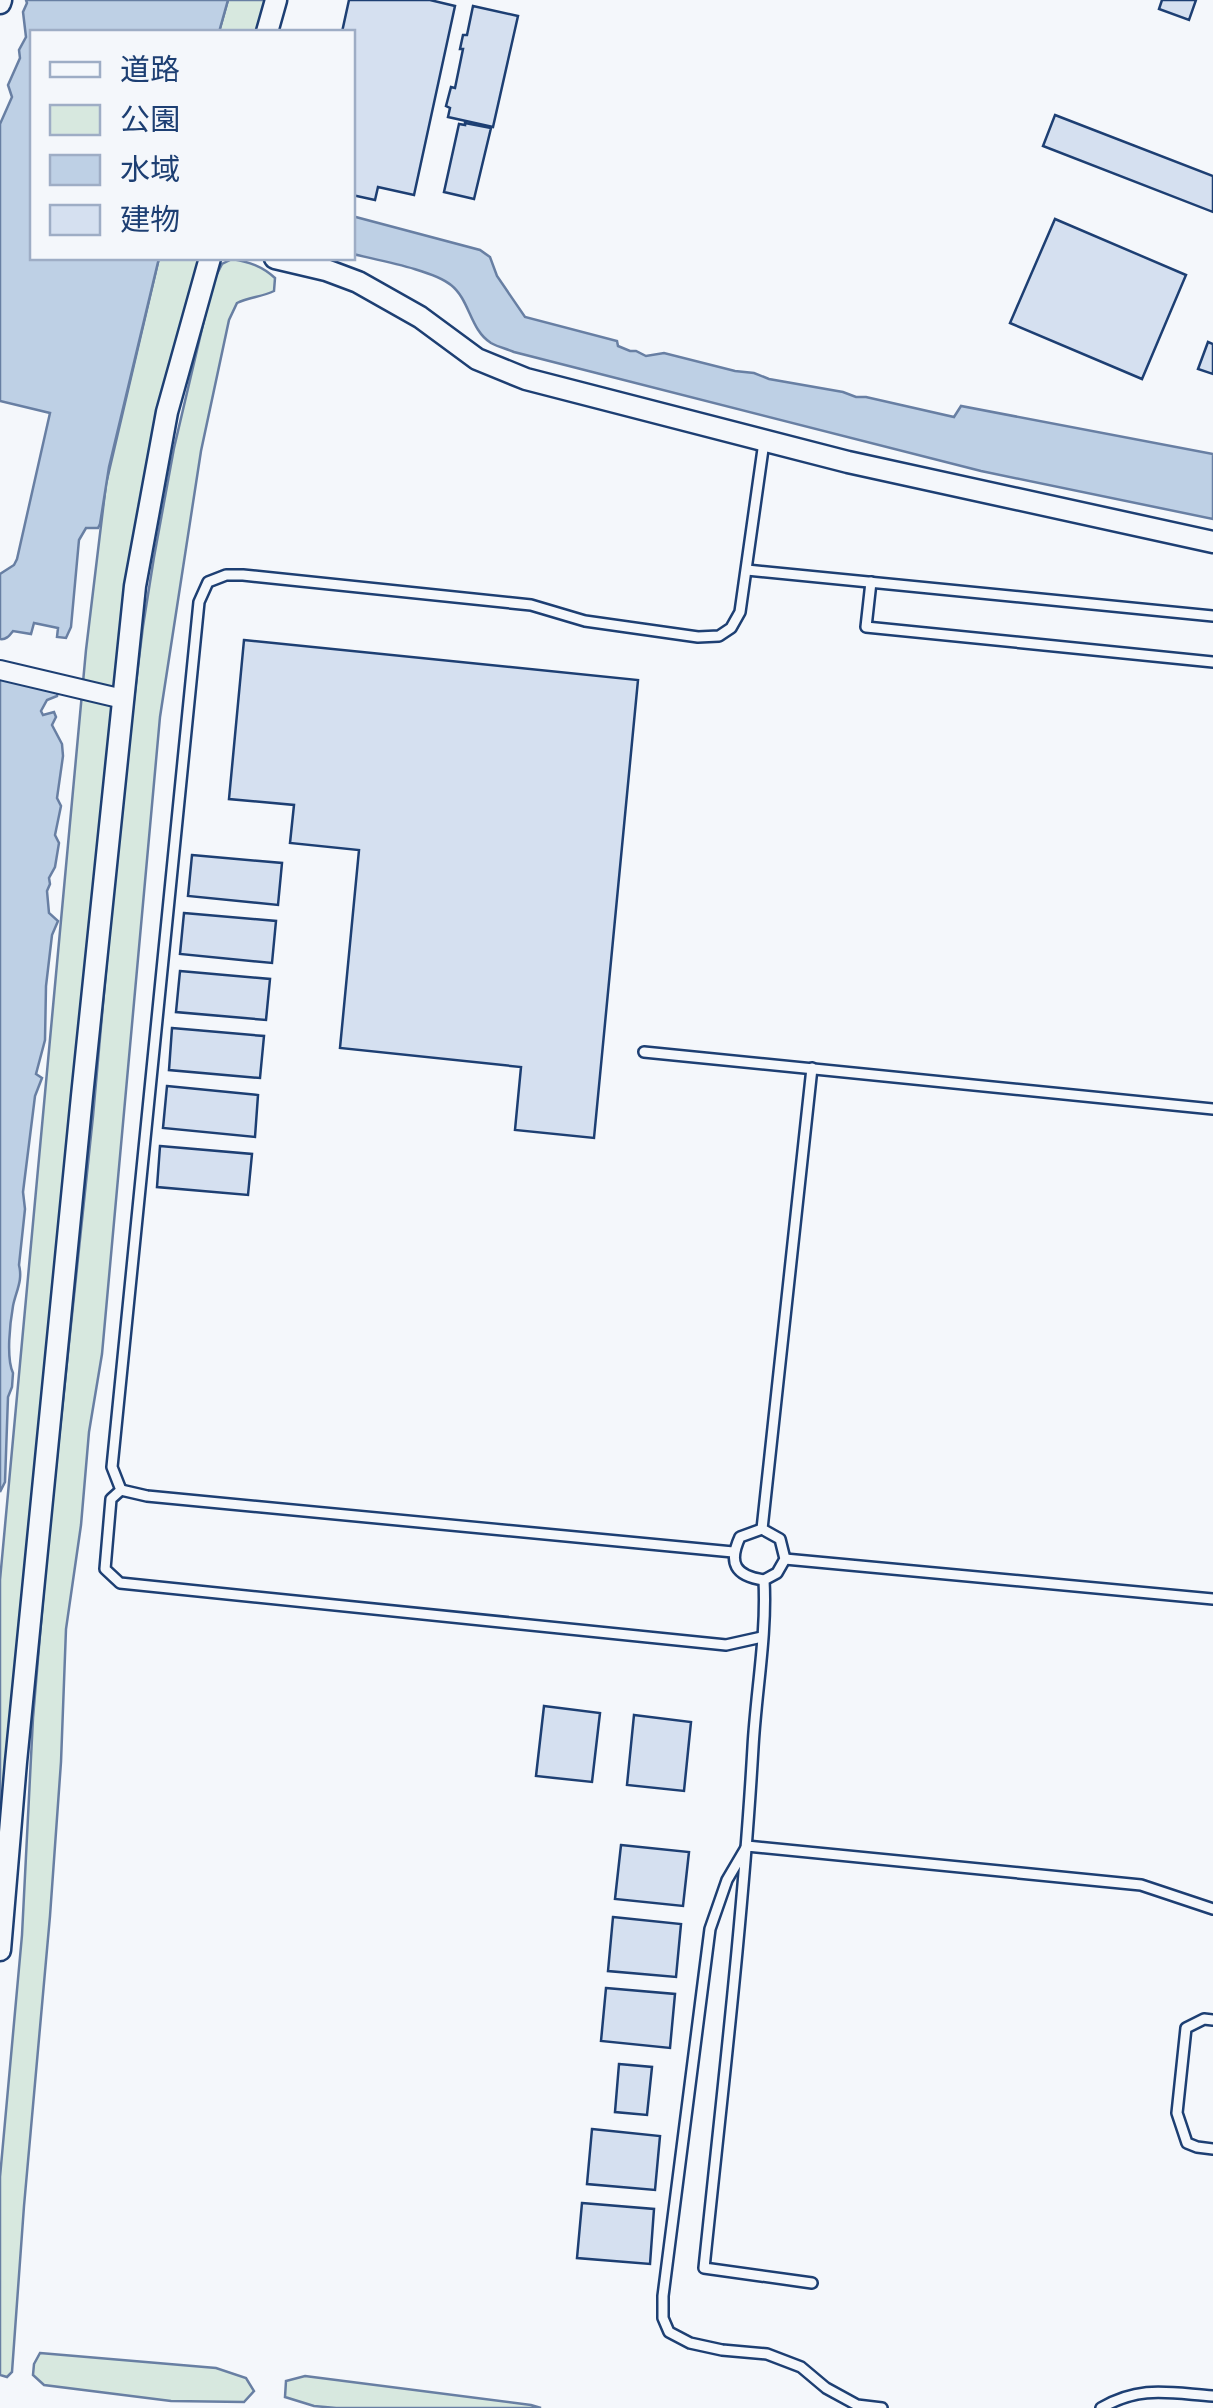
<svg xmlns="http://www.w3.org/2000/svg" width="1213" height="2408" font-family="'Work Sans','Noto Sans JP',sans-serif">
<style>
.green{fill:#d7e8df;stroke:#687fa3;stroke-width:2.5}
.water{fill:#bed0e5;stroke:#687fa3;stroke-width:2.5}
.building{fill:#d5e0f0;stroke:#1d3f73;stroke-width:2.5}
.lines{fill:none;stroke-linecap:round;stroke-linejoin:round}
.service-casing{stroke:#1d3f73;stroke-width:14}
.minor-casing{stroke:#1d3f73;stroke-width:22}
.tertiary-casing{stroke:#1d3f73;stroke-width:25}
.service{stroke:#f4f7fb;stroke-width:9}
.minor{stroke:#f4f7fb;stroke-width:18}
.tertiary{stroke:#f4f7fb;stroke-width:20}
</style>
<rect width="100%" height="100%" fill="#f4f7fb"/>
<!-- green -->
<g class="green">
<path d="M228 0H265L257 32H219Z"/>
<path d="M159 258H199L166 385 0 1871V1580L86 650 106 484Z"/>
<path d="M232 259C249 262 262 266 275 278L274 291C262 297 249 297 237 303L229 320 201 451 160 717 102 1354 89 1432 81 1525 66 1629 61 1762 50 1916 24 2206 12 2372 7 2377 0 2375V2177L22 1935 33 1718 47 1552 93 1116 120 814 143 626 154 557 174 448 213 282 222 264Z"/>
<path d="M40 2353 216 2368 246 2378 254 2391 244 2402 171 2401 44 2385 33 2375 34 2364Z"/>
<path d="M305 2376 531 2405 541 2408H336L314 2406 285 2397 286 2381Z"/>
</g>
<!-- water -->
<g class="water">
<path d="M26 0H228L219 32H32V258H159L109 467 100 524 98 528H86L79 540 71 627 66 638 57 637 58 628 34 623 31 634 13 631C9 636 6 640 0 639V574L14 565 17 559 50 413 0 401V124L12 97 8 85 20 58 19 50 26 37 23 12 27 3Z"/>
<path d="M352 216 480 250 490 257 497 276 525 317 617 341 618 346 630 351H636L646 356 664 353 735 371 754 373 769 379 843 392 856 397H866L954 417 961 406 1213 454V519L981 471 514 352C507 349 498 347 491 343 470 330 470 300 451 285 433 270 377 260 353 254Z"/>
<path d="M0 678 58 690 57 696 47 700 41 711 43 715 54 712 56 717 52 725 62 744 63 756 57 798 61 806 55 835 59 843 55 867 49 878 50 884 47 891 49 913 58 921 52 935 46 986 45 1040 36 1074 42 1078 35 1096 23 1192 25 1209 19 1265C23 1281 16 1291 13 1306 10 1323 6 1358 13 1373L12 1387 8 1397 5 1482 0 1492Z"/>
</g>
<!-- building -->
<g class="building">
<path d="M349 0H430L455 6 414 195 378 187 375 200 352 195V32H342Z"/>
<path d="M1162 0H1196L1189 20 1159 9Z"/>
<path d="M473 6 518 16 493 127 448 117 450 108 446 106 451 87 455 88 463 49H460L463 35H467Z"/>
<path d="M1055 115 1213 176V212L1043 146Z"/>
<path d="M465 123 491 128 474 199 444 192 459 124 465 125Z"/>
<path d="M1055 219 1186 275 1142 379 1010 323Z"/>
<path d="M1208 342 1213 344V374L1198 369Z"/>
<path d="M244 640 638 680 594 1138 515 1130 521 1067 340 1048 359 850 290 843 294 805 229 799Z"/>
<path d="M192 855 282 863 278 905 188 896Z"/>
<path d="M184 913 276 921 272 963 180 954Z"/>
<path d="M180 971 270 979 266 1020 176 1012Z"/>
<path d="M172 1028 264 1036 260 1078 169 1070Z"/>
<path d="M167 1086 258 1095 255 1137 163 1128Z"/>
<path d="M160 1146 252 1154 248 1195 157 1187Z"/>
<path d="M544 1706 600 1713 592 1782 536 1776Z"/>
<path d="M634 1715 691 1722 684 1791 627 1785Z"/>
<path d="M621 1845 689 1852 683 1906 615 1899Z"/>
<path d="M613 1917 681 1924 676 1977 608 1971Z"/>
<path d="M606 1988 675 1994 670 2048 601 2041Z"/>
<path d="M619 2064 652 2067 647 2115 615 2112Z"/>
<path d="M592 2129 660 2136 655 2190 587 2184Z"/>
<path d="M582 2203 654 2209 650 2264 577 2258Z"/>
</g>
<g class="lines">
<!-- service casing -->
<g class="service-casing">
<g id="service">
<path d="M747 570 1213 616"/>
<path d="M871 582 866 627 1213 662"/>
<path d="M644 1052 1213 1109"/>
<path d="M812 1068 762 1529 780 1539 785 1559 777 1573 764 1580C767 1635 756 1692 753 1747 743 1921 722 2094 704 2268L812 2283"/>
<path d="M121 1490 147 1496 733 1552"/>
<path d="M762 1529 740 1537C728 1563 735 1576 764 1580"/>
<path d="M785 1559 1213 1599"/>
<path d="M762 1637 726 1645 120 1583 105 1569 111 1499 121 1490 112 1467 199 602 208 582 226 575H243L531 605 585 621 698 637 719 636 731 628 740 612 764 442"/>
<path d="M1213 2020 1204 2019 1186 2028 1177 2113 1187 2143 1197 2147 1213 2149"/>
<path d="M882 2408 857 2405 826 2388 801 2367 767 2354 722 2350 690 2343 669 2332 663 2318V2296L710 1929 727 1880 747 1846 1141 1885 1213 1909"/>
<path d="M1101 2408C1141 2385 1169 2393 1213 2396"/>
</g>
</g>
<!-- minor casing -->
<g class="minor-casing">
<path id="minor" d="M0 670 123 699"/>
</g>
<!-- tertiary casing -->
<g class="tertiary-casing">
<g id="tertiary">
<path d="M0 3 1 0"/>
<path d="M267 32 276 0"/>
<path d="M275 258 326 270 358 282 420 317 477 359 526 379 848 462 1213 542"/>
<path d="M0 1950 16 1762 82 1096 135 586 167 412 210 258"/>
</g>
</g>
<!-- service -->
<use href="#service" class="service"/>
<!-- minor -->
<use href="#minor" class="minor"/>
<!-- tertiary -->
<use href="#tertiary" class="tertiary"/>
</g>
<!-- legend -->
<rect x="30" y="30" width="325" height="230" fill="#f4f7fb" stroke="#9eadc5" stroke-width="2.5"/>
<rect x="50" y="62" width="50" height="15" fill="#f4f7fb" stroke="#9eadc5" stroke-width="2.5"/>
<text x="120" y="80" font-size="30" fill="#1d3f73">道路</text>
<rect x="50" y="105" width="50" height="30" fill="#d7e8df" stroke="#9eadc5" stroke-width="2.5"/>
<text x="120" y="130" font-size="30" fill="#1d3f73">公園</text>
<rect x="50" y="155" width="50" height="30" fill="#bed0e5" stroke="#9eadc5" stroke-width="2.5"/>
<text x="120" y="180" font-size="30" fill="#1d3f73">水域</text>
<rect x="50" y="205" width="50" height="30" fill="#d5e0f0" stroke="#9eadc5" stroke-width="2.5"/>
<text x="120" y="230" font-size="30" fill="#1d3f73">建物</text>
</svg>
